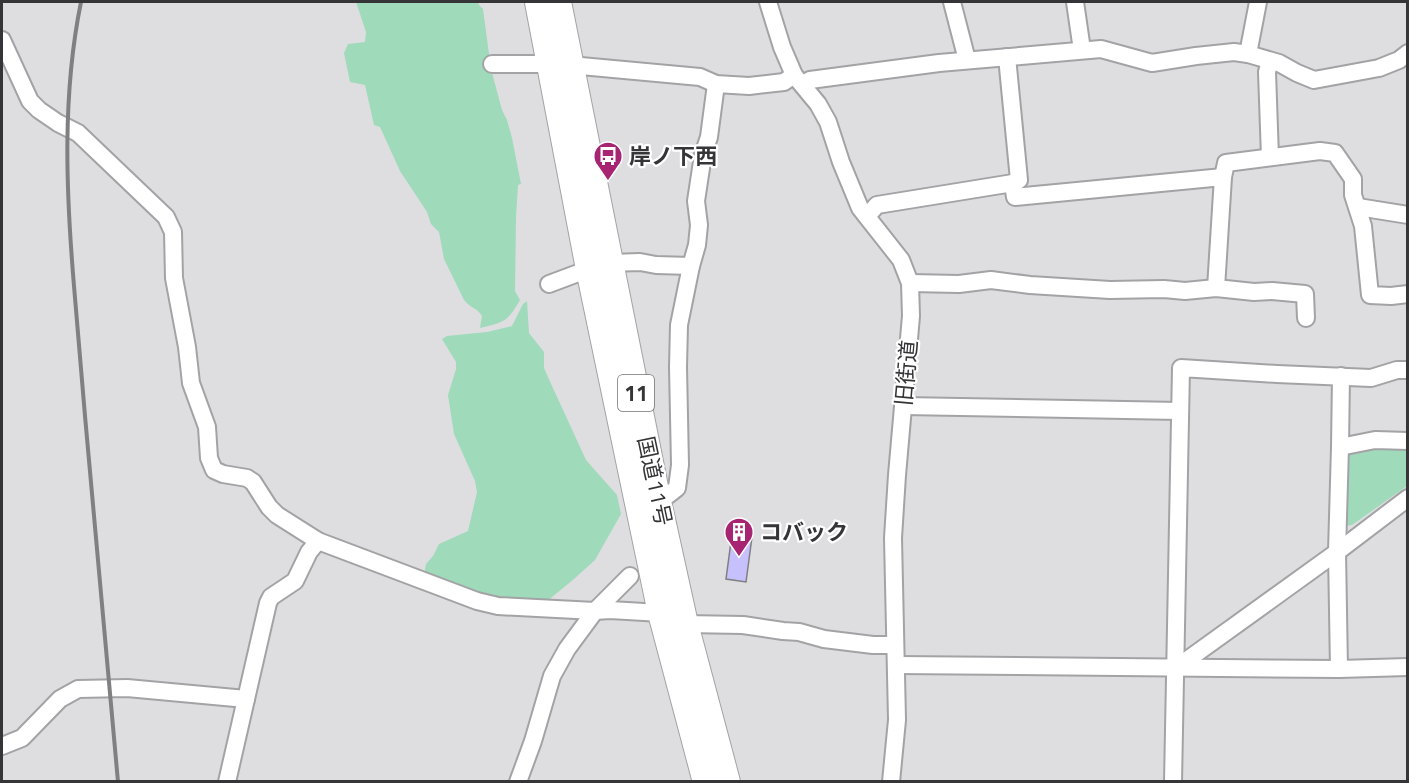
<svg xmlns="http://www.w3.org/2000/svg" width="1409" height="783" font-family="'Titillium Web','Noto Sans JP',sans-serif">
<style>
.green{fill:#9fdabb}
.building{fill:#c6c0fc;stroke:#7f7f82;stroke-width:1.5}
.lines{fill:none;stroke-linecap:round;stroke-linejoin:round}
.minor-casing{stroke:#a3a3a6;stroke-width:20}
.highway-casing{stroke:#a3a3a6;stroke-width:28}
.minor{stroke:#fff;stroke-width:16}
.highway{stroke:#fff;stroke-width:26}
.rail{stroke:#808082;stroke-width:4}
.labels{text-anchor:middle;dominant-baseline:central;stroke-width:4.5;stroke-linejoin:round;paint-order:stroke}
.shield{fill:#fff;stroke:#727273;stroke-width:1.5}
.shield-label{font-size:21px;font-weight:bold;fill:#353537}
.poi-label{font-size:22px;font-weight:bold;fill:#353537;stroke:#fff;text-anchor:start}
.street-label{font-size:22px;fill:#353537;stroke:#fff}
</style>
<rect width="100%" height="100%" fill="#dedee1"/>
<!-- green -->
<g class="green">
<path d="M356 2H478L479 5 483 9 491 69 502 110 507 120 512 138 521 184 518 185 516 217 515 291 520 300C507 322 505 322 480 328L482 316C476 307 470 308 464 300L444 259 439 232 431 224 427 212 400 171 380 127 374 125 365 85 350 82 344 53 348 44 365 42 366 32Z"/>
<path d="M527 301 529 333 544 352V368L552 386 586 460 617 495 621 514 595 560 574 579 546 602 499 600 424 575 426 564 433 556 439 544 468 531 477 492 475 481 454 434 448 395 456 369V362L442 339 447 336 487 332 512 326 523 304Z"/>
<path d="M1372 445 1407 446V486L1352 525 1344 526 1345 452Z"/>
</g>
<!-- building -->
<path class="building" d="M732 534 752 537 746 582 726 579Z"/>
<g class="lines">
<!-- minor casing -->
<g class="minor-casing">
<g id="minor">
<path d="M768 2 782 47 794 75 818 104 828 122 841 162 860 208 901 260 910 283 911 316 897 475 893 538 897 720 891 782"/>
<path d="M952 2 967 60"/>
<path d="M1075 2 1082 50"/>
<path d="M2 40 30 101 39 110 58 123 78 133 166 217 173 232 174 278 187 347 191 383 207 427 209 458 214 470 223 474 247 478 253 482 269 507 277 515 318 541 477 601 498 606 595 611 610 610 661 613 685 624 743 625 783 631 799 632 824 639 873 645H894"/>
<path d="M1248 54 1258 2"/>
<path d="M1007 57 1019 180 1013 183"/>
<path d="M1270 61 1267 72 1270 157"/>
<path d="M492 64H550L570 65 700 77 716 84 749 86 784 82 794 75"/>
<path d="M803 85 810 80 939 63 1101 49 1152 63 1196 56 1234 52 1248 54 1279 63 1297 73 1314 80 1379 68 1399 60 1408 53"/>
<path d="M1223 177 1226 163 1320 151 1335 153 1353 179V195L1363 226 1370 295 1391 296 1408 294"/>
<path d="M1358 207 1408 215"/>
<path d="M867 216 877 205 1013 183 1015 197 1223 177 1216 288"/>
<path d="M610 263 640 262 656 265 691 266"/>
<path d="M910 283 959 284 991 280 1030 285 1110 290 1164 289 1185 291 1216 288 1254 292 1272 291 1305 294 1306 318"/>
<path d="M549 284 589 269"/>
<path d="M903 406 1180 411"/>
<path d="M1340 447 1375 440 1408 441"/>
<path d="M657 497 668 495 677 488 680 465 678 367 679 325 691 266 697 245 699 225 696 201 703 155 709 137 716 84"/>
<path d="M896 665 1339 669 1408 667"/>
<path d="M1176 668 1337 552 1408 498"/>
<path d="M1339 669 1337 552 1340 447 1341 376"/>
<path d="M2 746 22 738 60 699 78 689 127 688 246 699"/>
<path d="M227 782 268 603 271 597 295 581 309 552 318 541"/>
<path d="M518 782 533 741 552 676 567 649 595 611 630 576"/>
<path d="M1173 782 1181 368 1277 374 1371 378 1397 370H1408"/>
</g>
</g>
<!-- highway casing -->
<g class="highway-casing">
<g id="highway">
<path d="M538 2 589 269 661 613 706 782"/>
<path d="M558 2 657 497 685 624 727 782"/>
</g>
</g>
<!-- minor -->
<use href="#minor" class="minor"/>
<!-- highway -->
<use href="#highway" class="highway"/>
<!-- rail -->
<path class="rail" d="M81 2C62 95 66 191 74 286 78 329 81 373 85 416 97 538 108 660 118 782"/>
</g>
<!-- icons -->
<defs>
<g id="bus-pin" transform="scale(1.5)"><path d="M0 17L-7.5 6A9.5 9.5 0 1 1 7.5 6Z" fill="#a62472" stroke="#fff"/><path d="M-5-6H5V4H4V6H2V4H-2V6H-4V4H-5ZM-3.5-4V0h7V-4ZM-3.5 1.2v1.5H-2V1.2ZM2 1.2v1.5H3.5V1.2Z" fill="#fff"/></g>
<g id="building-pin" transform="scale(1.5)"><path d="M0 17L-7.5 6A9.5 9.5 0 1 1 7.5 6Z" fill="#a62472" stroke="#fff"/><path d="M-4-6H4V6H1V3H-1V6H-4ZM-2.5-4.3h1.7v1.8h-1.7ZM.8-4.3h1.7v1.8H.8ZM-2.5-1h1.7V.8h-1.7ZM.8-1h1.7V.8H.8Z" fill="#fff"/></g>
</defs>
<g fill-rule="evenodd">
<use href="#bus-pin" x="608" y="156"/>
<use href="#building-pin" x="739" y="532"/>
</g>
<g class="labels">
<!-- shield labels -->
<rect class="shield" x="618" y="375" width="36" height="36" rx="4.5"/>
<g class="shield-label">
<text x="636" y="393">11</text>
</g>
<!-- poi labels -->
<g class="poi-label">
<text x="629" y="156">岸ノ下西</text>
<text x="760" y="532">コバック</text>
</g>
<!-- street labels -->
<g class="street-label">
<text transform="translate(906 373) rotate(-85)">旧街道</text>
<text transform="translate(655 481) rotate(78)">国道11号</text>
</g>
</g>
<!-- border -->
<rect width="1409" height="783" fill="none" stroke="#353537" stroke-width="6"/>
</svg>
